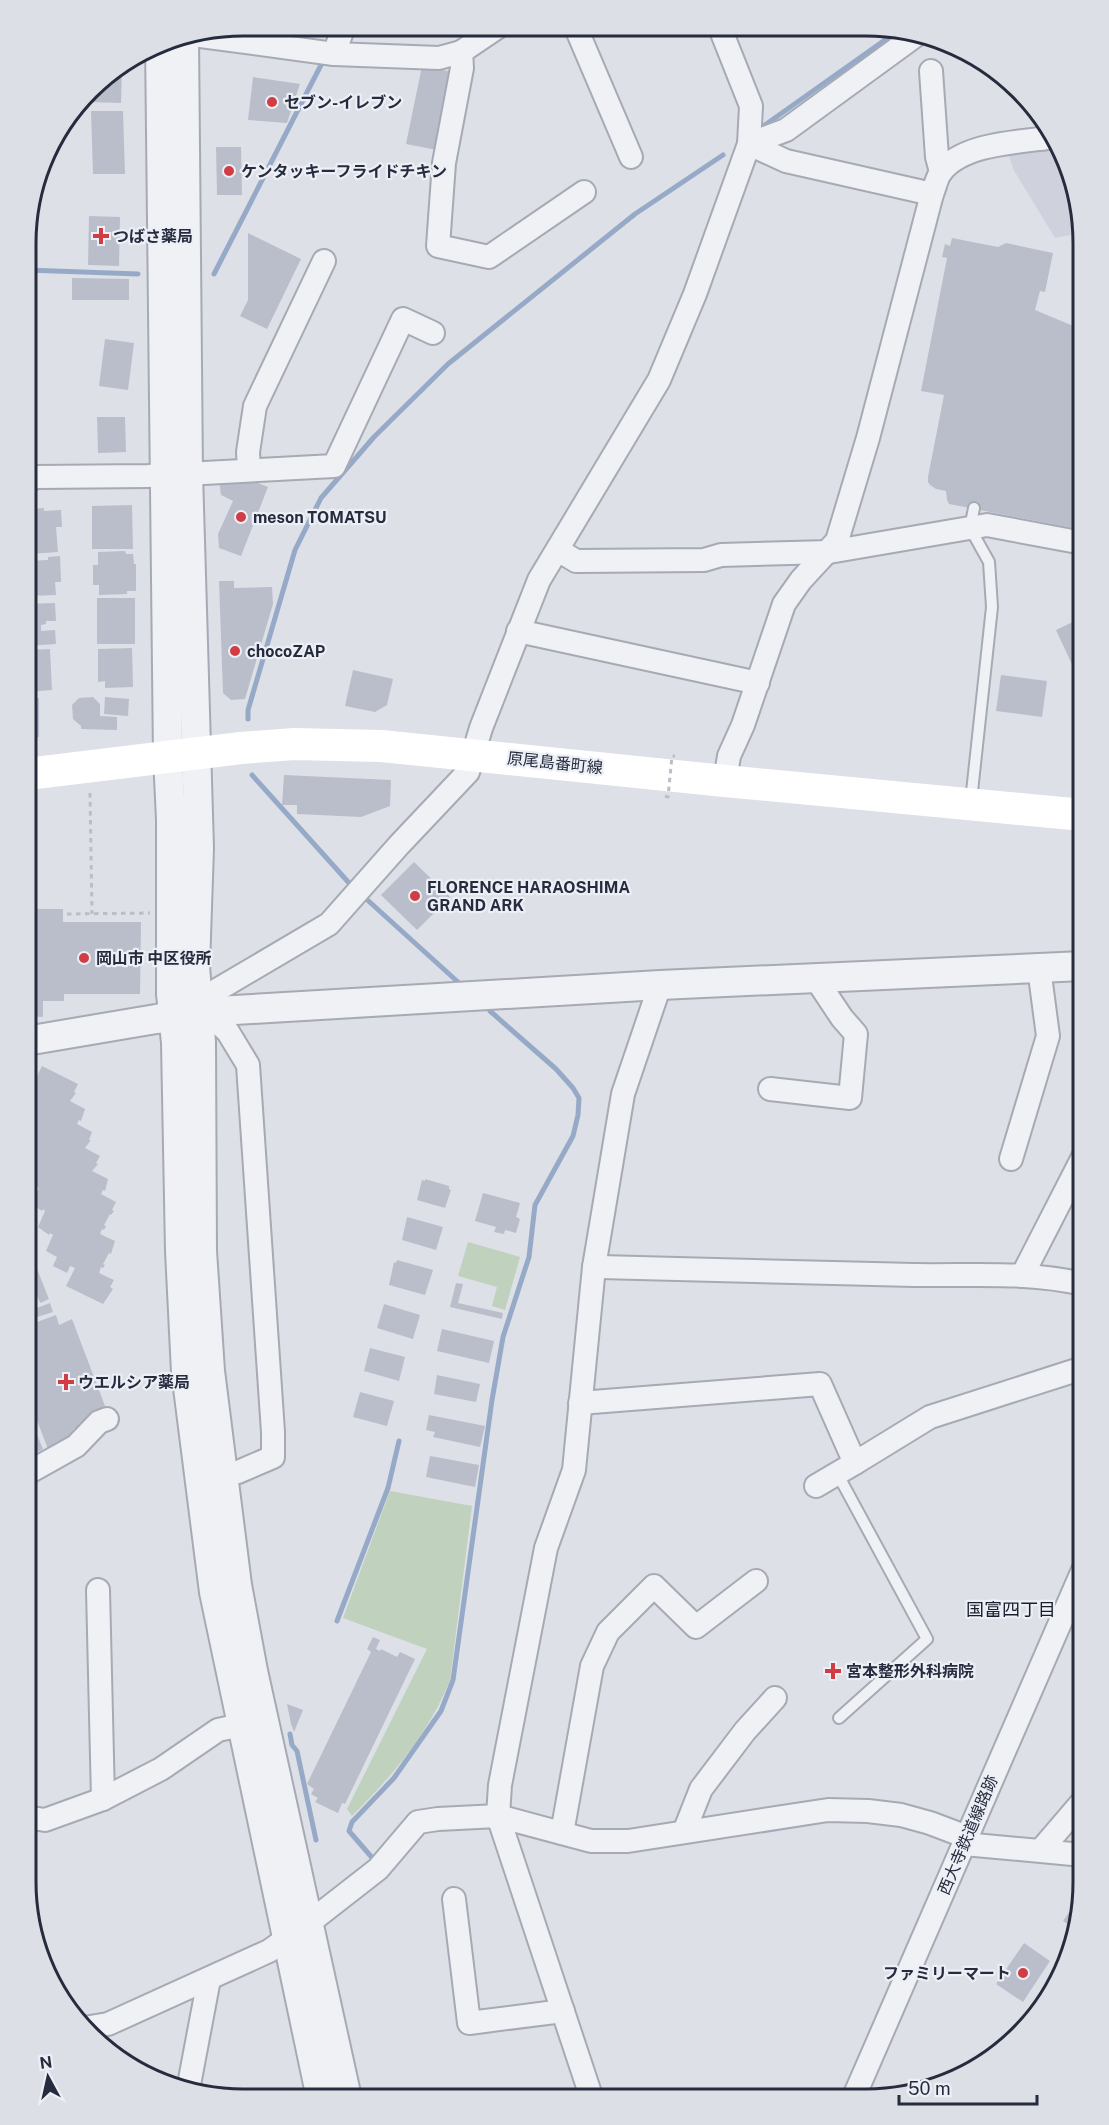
<svg xmlns="http://www.w3.org/2000/svg" width="1109" height="2125" font-family="'Public Sans','Noto Sans JP',sans-serif">
<style>
.built{fill:#cfd2dc}
.green{fill:#c0d1bd}
.lines{fill:none;stroke-linecap:round;stroke-linejoin:round}
.stream{stroke:#96aac8;stroke-width:5}
.building{fill:#babeca}
.service-casing{stroke:#a6aab4;stroke-width:14}
.minor-casing{stroke:#a6aab4;stroke-width:26}
.tertiary-casing{stroke:#a6aab4;stroke-width:32}
.path{stroke:#bbbec5;stroke-width:3;stroke-dasharray:4.5 4.5;stroke-linecap:butt}
.service{stroke:#eff1f5;stroke-width:10}
.minor{stroke:#eff1f5;stroke-width:22}
.tertiary{stroke:#eff1f5;stroke-width:28}
.secondary{stroke:#fff;stroke-width:32}
.path-bridge{stroke:#bbbec5;stroke-width:3;stroke-dasharray:4.5 4.5;stroke-linecap:butt}
.poi-dot{fill:#d03d45;stroke:#eceff5;stroke-width:2}
.labels{text-anchor:middle;dominant-baseline:central;stroke-width:4.5;stroke-linejoin:round;paint-order:stroke}
.poi-label{font-size:16px;font-weight:bold;fill:#262c3e;stroke:#eceff5;text-anchor:start}
.street-label{font-size:16px;fill:#262c3e;stroke:#eceff5}
.neighbourhood-label{font-size:18px;fill:#181e2e;stroke:#eceff5}
.rim{fill:none;stroke:#262c3e;stroke-width:3}
</style>
<rect width="100%" height="100%" fill="#dde0e7"/>
<!-- built -->
<path class="built" d="M1055 148 1072 174 1082 233 1055 238 1013 169 1009 155Z"/>
<!-- green -->
<g class="green">
<path d="M468 1242 520 1257 505 1310 492 1306 497 1287 458 1276Z"/>
<path d="M390 1491 472 1506 450 1680C429 1733 392 1776 352 1816L347 1809 427 1649 343 1618Z"/>
</g>
<g class="lines">
<!-- stream -->
<g class="stream">
<path d="M765 125 899 30"/>
<path d="M27 270 138 274"/>
<path d="M214 274 322 63"/>
<path d="M248 719V710L295 550 321 498 374 437 448 364 635 214 723 155"/>
<path d="M252 775 350 884"/>
<path d="M363 896 459 983"/>
<path d="M337 1621 388 1488 399 1441"/>
<path d="M290 1734 292 1745 297 1751 316 1840"/>
<path d="M374 1862 375 1861 349 1831 352 1822 394 1778 441 1711 453 1680 492 1400 503 1337 529 1257 535 1205 573 1136 578 1115 579 1098 573 1088 556 1069 490 1011"/>
</g>
</g>
<!-- building -->
<g class="building">
<path d="M122 66 121 103 90 102 91 91 99 80Z"/>
<path d="M422 66 452 72 437 150 406 144Z"/>
<path d="M253 77 300 84 287 123 248 120Z"/>
<path d="M91 111H123L125 174H93Z"/>
<path d="M216 147H241L242 195H217Z"/>
<path d="M89 216 120 217 119 266 88 265Z"/>
<path d="M248 233 301 259 267 329 240 316 248 300Z"/>
<path d="M952 238 998 247 1006 243 1053 253 1045 292 1040 291 1035 310 1083 330V530L949 504 947 500 946 491 936 489 930 485 928 482V477L944 395 921 391 947 258 942 257 945 244 950 246Z"/>
<path d="M72 278 129 279V300H72Z"/>
<path d="M105 339 134 343 128 390 99 386Z"/>
<path d="M97 417H125L126 452 98 453Z"/>
<path d="M245 478 268 487 241 556 219 548 218 534 233 501 221 495 219 480Z"/>
<path d="M132 505 133 549H92V506Z"/>
<path d="M44 508V511L61 510 62 527H56L58 552 29 554 27 513H31L30 509Z"/>
<path d="M125 551 126 554H133L134 564H136V591H127V594L99 595V585H93V565H98V552Z"/>
<path d="M60 556 61 582H55L56 595 27 596V561L48 560V557Z"/>
<path d="M219 581H234V588L272 587 273 604 245 699 231 700 223 693Z"/>
<rect x="97" y="598" width="38" height="46"/>
<path d="M55 603 56 621H46V624L41 625V631L55 630 56 644 27 646V604Z"/>
<path d="M1083 617V688L1056 630Z"/>
<path d="M132 648 133 687 105 688V681L98 682V649Z"/>
<path d="M50 649 52 690 27 692V650Z"/>
<path d="M353 670 393 679 387 705 375 712 345 706Z"/>
<path d="M1001 675 1047 681 1042 717 996 711Z"/>
<path d="M93 697 100 704V716L117 717V730L81 729V726L73 719 72 705 79 698Z"/>
<path d="M105 697 129 699 128 716 104 714Z"/>
<path d="M27 698H39V737L27 738Z"/>
<path d="M284 775 391 780 390 806 361 817 297 814V805H282Z"/>
<path d="M1082 856H1083V889H1078Z"/>
<path d="M414 862 450 897 417 930 381 895Z"/>
<path d="M31 909H63V922H141L140 994H64V1001H43V1017L26 1016 27 919H31Z"/>
<path d="M42 1066 78 1084 74 1092 76 1093 70 1101 85 1109 81 1121 79 1120 77 1124 92 1132 89 1140H91L85 1148 100 1156 96 1163 98 1164 92 1171 108 1179 105 1191 103 1190 101 1194 116 1202 112 1210 114 1211 111 1215 110 1214 104 1225 106 1226 104 1230 102 1229 100 1234 115 1241 111 1254 109 1253 103 1264 105 1265 103 1268 101 1267 99 1273 114 1280 110 1287 113 1289 103 1304 66 1286 75 1268 70 1266 67 1273 53 1266 57 1257 46 1251 53 1235 50 1233 49 1235 38 1227 45 1211 43 1209 42 1211 31 1204 39 1188 35 1186 34 1188 26 1182V1174L31 1165 26 1163V1079L34 1082Z"/>
<path d="M425 1179 449 1186V1189L451 1190 445 1208 417 1200 422 1180 425 1181Z"/>
<path d="M483 1193 520 1203 516 1217 520 1219 516 1233 505 1230 504 1234 494 1232 496 1227 475 1221Z"/>
<path d="M407 1217 443 1227 436 1250 402 1240Z"/>
<path d="M30 1247 35 1262 26 1265V1249Z"/>
<path d="M397 1260 433 1270 425 1295 389 1285 394 1262 396 1263Z"/>
<path d="M37 1269 49 1299 40 1303 28 1272Z"/>
<path d="M456 1283 463 1284 458 1303 503 1313 502 1319 450 1307Z"/>
<path d="M26 1288H31L37 1303 26 1307Z"/>
<path d="M50 1303 53 1312 34 1318 33 1314 28 1316 26 1312Z"/>
<path d="M384 1304 420 1315 413 1339 377 1328Z"/>
<path d="M56 1315 59 1325 72 1319 105 1406 99 1409 102 1415 93 1422 73 1429 75 1433 48 1456 46 1450 48 1449 26 1392V1326Z"/>
<path d="M442 1329 494 1341 489 1363 437 1351Z"/>
<path d="M370 1348 405 1357 399 1381 364 1371Z"/>
<path d="M437 1375 480 1384 476 1402 434 1394Z"/>
<path d="M360 1392 394 1401 387 1426 353 1417Z"/>
<path d="M429 1415 485 1426 480 1447 433 1437 435 1432 426 1430Z"/>
<path d="M35 1430 43 1449 26 1459V1433Z"/>
<path d="M430 1456 479 1465 475 1487 426 1477Z"/>
<path d="M373 1637 380 1640 376 1649 380 1651 381 1649 397 1657 400 1652 415 1659 345 1804 342 1803 338 1813 315 1802 318 1798 311 1794 314 1789 307 1784 371 1652 367 1649Z"/>
<path d="M287 1704 303 1710 294 1732 291 1724Z"/>
<path d="M1083 1892V1896L1075 1929 1063 1921Z"/>
<path d="M1024 1943 1050 1961 1023 2002 996 1984Z"/>
</g>
<g class="lines">
<!-- service casing -->
<g class="service-casing">
<g id="service">
<path d="M971 801 992 607 989 562 970 528 974 508"/>
<path d="M837 1473 927 1639 839 1718"/>
</g>
</g>
<!-- minor casing -->
<g class="minor-casing">
<g id="minor">
<path d="M576 28 631 157"/>
<path d="M193 35 334 54 439 58 461 52 498 27"/>
<path d="M461 52 462 68 444 163 438 246 489 257 584 192"/>
<path d="M334 54 344 26"/>
<path d="M931 71 937 157 941 172"/>
<path d="M749 144 786 130 919 33"/>
<path d="M749 144 786 161 932 194"/>
<path d="M249 470 248 452 255 406 324 261"/>
<path d="M27 481 36 477 148 476 334 466 403 319 433 333"/>
<path d="M558 550 576 561 704 560 721 555 829 552 987 525 1083 543"/>
<path d="M518 631 758 683"/>
<path d="M725 781 729 756 743 725 784 604 801 580 837 541 868 438 932 194C935 187 937 177 941 172 962 144 1017 142 1048 138"/>
<path d="M770 1089 850 1098 856 1034 842 1018 816 979"/>
<path d="M1011 1159 1048 1036 1039 968"/>
<path d="M594 1267C701 1269 808 1272 914 1275 971 1276 1028 1271 1083 1284"/>
<path d="M1022 1276 1083 1157"/>
<path d="M580 1403 820 1384 855 1463 816 1486"/>
<path d="M855 1463 930 1417 1083 1368"/>
<path d="M26 1474 76 1446 99 1422 107 1419"/>
<path d="M223 1475 238 1472 273 1457V1432L248 1065 228 1032 208 1013 217 990 329 924 399 845 468 772 481 728 539 580 659 380 695 294 749 144 751 106 720 28"/>
<path d="M98 1590 103 1799"/>
<path d="M26 1817 45 1820 103 1799 161 1769 218 1730 241 1725"/>
<path d="M684 1832 701 1789 745 1731 775 1698"/>
<path d="M562 1833 592 1666 608 1632 654 1586 696 1627 756 1581"/>
<path d="M964 1844 1083 1855"/>
<path d="M1041 1850 1083 1801"/>
<path d="M454 1899 469 2023 563 2011"/>
<path d="M84 2028 108 2024 269 1951 310 1922 378 1869 418 1822 438 1819 498 1816 591 1841H628L828 1810 868 1811 901 1815 930 1823 967 1837"/>
<path d="M188 2090 209 1979"/>
<path d="M592 2099 498 1816 500 1785 546 1548 574 1470 594 1267 623 1094 660 985"/>
<path d="M853 2099 1083 1570"/>
</g>
</g>
<!-- tertiary casing -->
<g class="tertiary-casing">
<g id="tertiary">
<path d="M184 37 188 473 199 848 195 966 201 1042 202 1251 210 1371 237 1585 253 1671 347 2098"/>
<path d="M160 42 168 757 171 819V994L176 1043 180 1251 186 1372 214 1592 321 2098"/>
<path d="M26 1041 156 1019 218 1011 660 985 1083 966"/>
</g>
</g>
<!-- path -->
<g class="path">
<path d="M90 793 92 914"/>
<path d="M67 914 150 913"/>
<path d="M1072 1934 1074 1935"/>
</g>
<!-- service -->
<use href="#service" class="service"/>
<!-- minor -->
<use href="#minor" class="minor"/>
<!-- tertiary -->
<use href="#tertiary" class="tertiary"/>
<!-- secondary -->
<path class="secondary" d="M27 774 241 748 294 744 381 746 725 781 1083 815"/>
<!-- path-bridge -->
<path class="path-bridge" d="M665 796 668 797 672 756H675"/>
</g>
<!-- markers -->
<g class="poi-dot">
<circle cx="272" cy="102" r="6"/>
<circle cx="229" cy="171" r="6"/>
<path d="M98 227h6v6h6v6h-6v6h-6v-6h-6v-6h6z"/>
<circle cx="241" cy="517" r="6"/>
<circle cx="235" cy="651" r="6"/>
<circle cx="415" cy="896" r="6"/>
<circle cx="84" cy="958" r="6"/>
<path d="M63 1373h6v6h6v6h-6v6h-6v-6h-6v-6h6z"/>
<path d="M830 1662h6v6h6v6h-6v6h-6v-6h-6v-6h6z"/>
<circle cx="1023" cy="1973" r="6"/>
</g>
<g class="labels">
<!-- poi labels -->
<g class="poi-label">
<text x="284" y="102">セブン-イレブン</text>
<text x="241" y="171">ケンタッキーフライドチキン</text>
<text x="113" y="236">つばさ薬局</text>
<text x="253" y="517">meson TOMATSU</text>
<text x="247" y="651">chocoZAP</text>
<text x="427" y="887">FLORENCE HARAOSHIMA<tspan x="427" dy="18">GRAND ARK</tspan></text>
<text x="96" y="958">岡山市 中区役所</text>
<text x="78" y="1382">ウエルシア薬局</text>
<text x="846" y="1671">宮本整形外科病院</text>
<text x="1011" y="1973" text-anchor="end">ファミリーマート</text>
</g>
<!-- street labels -->
<g class="street-label">
<text transform="translate(555 763) rotate(6)">原尾島番町線</text>
<text transform="translate(968 1835) rotate(-67)">西大寺鉄道線路跡</text>
</g>
<!-- neighbourhood labels -->
<g class="neighbourhood-label">
<text x="1011" y="1609">国富四丁目</text>
</g>
</g>
<!-- crop -->
<path d="M0 0H1109V2125H0ZM243 36H866A207 207 0 0 1 1073 243V1882A207 207 0 0 1 866 2089H243A207 207 0 0 1 36 1882V243A207 207 0 0 1 243 36Z" fill="#dcdfe6" fill-rule="evenodd"/>
<path class="rim" d="M243 36H866A207 207 0 0 1 1073 243V1882A207 207 0 0 1 866 2089H243A207 207 0 0 1 36 1882V243A207 207 0 0 1 243 36Z"/>
<!-- north arrow -->
<g transform="translate(48 2077) rotate(352)" stroke="#eceff5" stroke-width="4.5" paint-order="stroke">
<path d="M0-4.5L10 22L0 15L-10 22Z" fill="#262c3e"/>
<text y="-9" font-size="16" font-weight="bold" text-anchor="middle" fill="#262c3e">N</text>
</g>
<!-- scale -->
<path d="M899 2095v9h138v-9" fill="none" stroke="#262c3e" stroke-width="3"/>
<text x="908" y="2095" font-size="18" fill="#262c3e" stroke="#eceff5" stroke-width="4.5" paint-order="stroke">50 m</text>
</svg>
